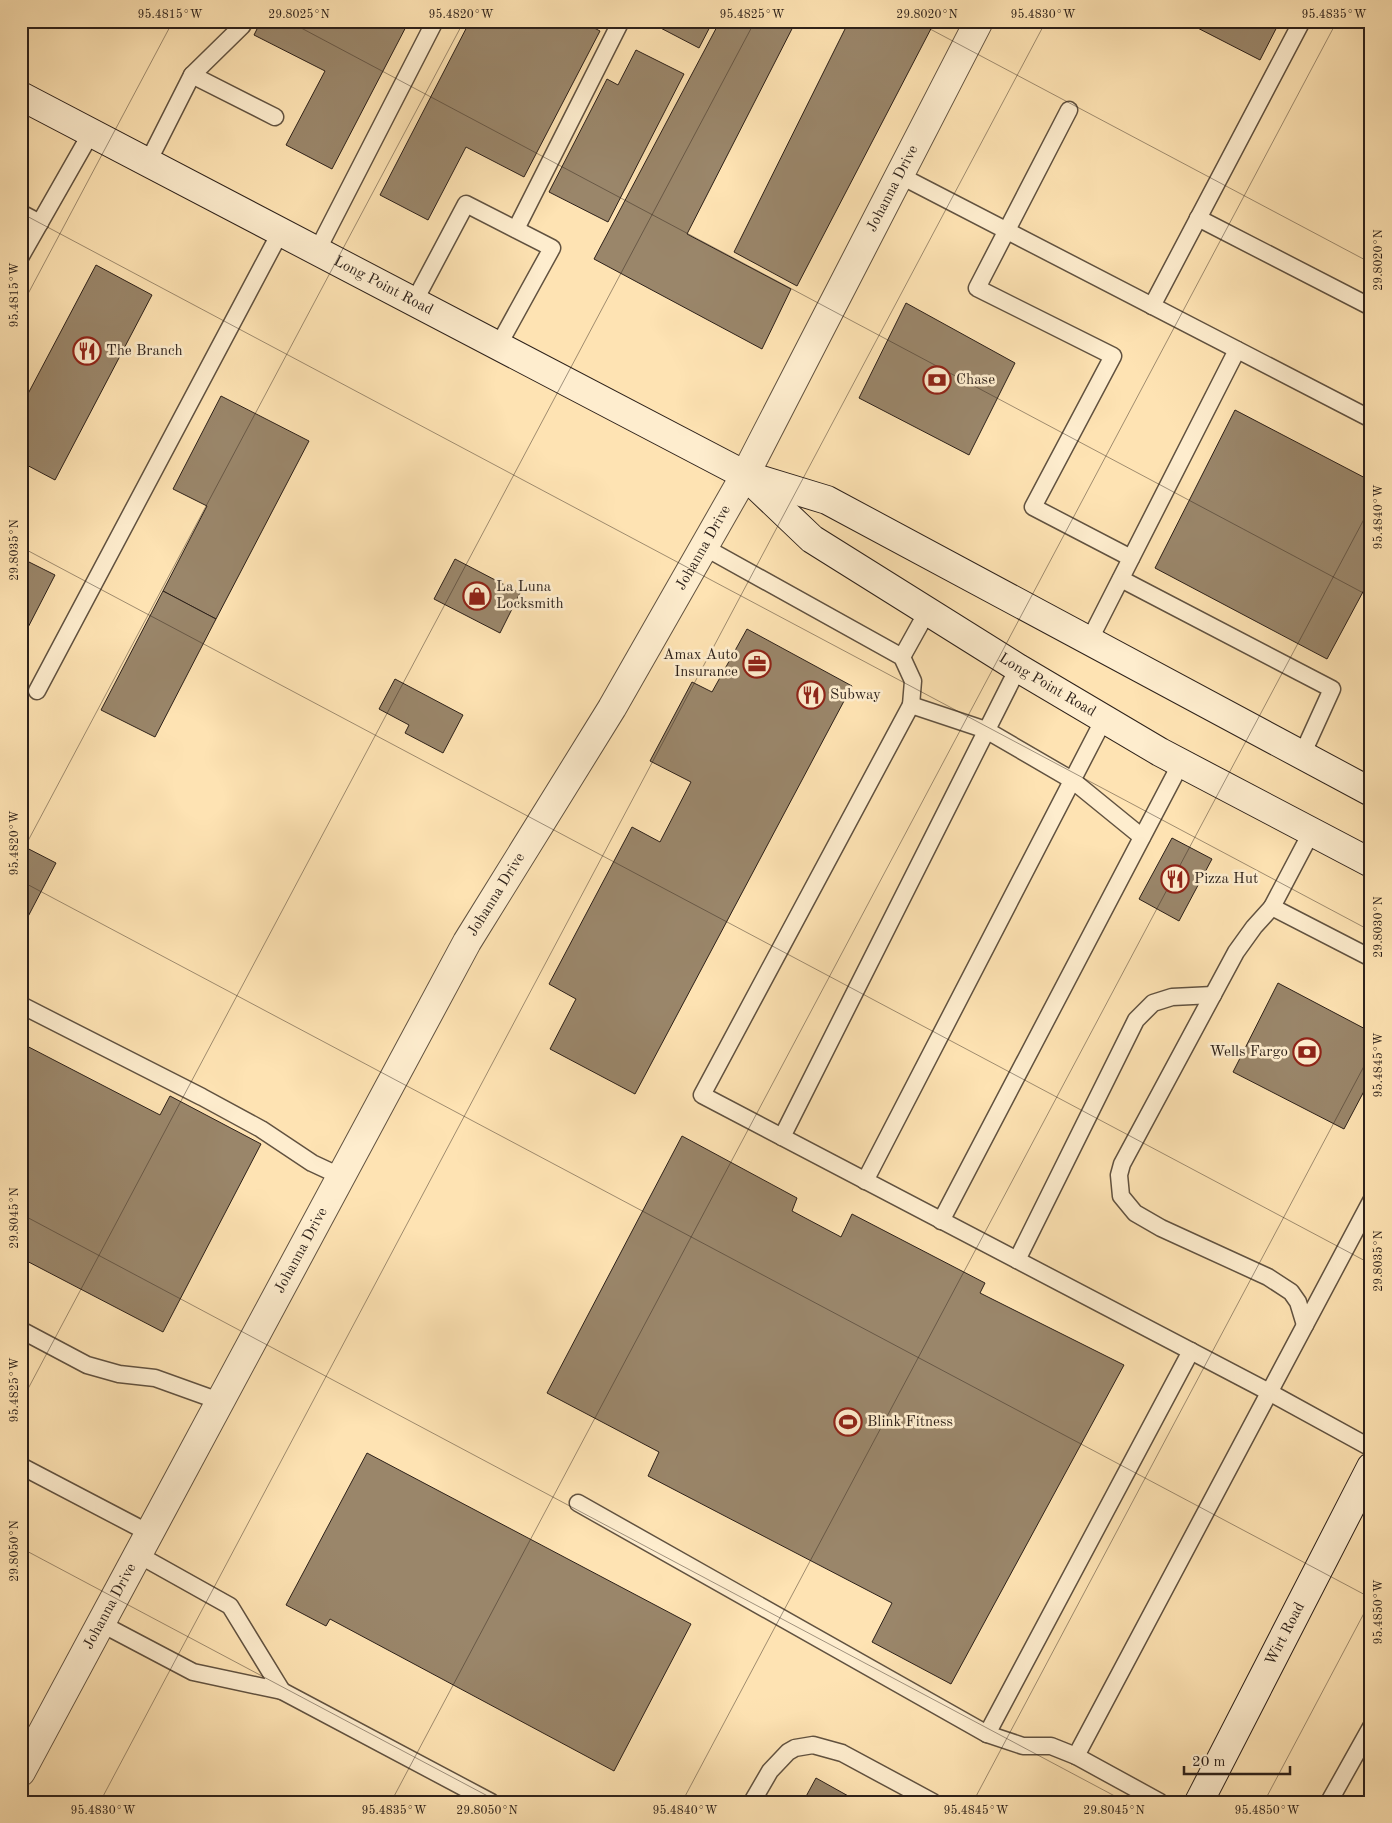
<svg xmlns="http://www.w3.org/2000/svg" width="1392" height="1823" font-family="'Old Standard TT',serif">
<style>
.building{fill:#9a866a;stroke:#2d211a}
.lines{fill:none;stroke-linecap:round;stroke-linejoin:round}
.service-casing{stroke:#615240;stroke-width:19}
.minor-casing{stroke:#615240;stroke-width:30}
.secondary-casing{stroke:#2d211a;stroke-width:30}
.service{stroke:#feedce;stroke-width:16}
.minor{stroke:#feedce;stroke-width:28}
.secondary{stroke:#feedce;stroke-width:28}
.ticks{fill:none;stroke:#2d211a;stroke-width:1;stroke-opacity:0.45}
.labels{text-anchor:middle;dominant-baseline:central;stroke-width:5;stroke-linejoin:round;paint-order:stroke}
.street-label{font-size:15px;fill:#2d211a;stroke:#feedce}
.poi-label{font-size:15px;fill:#2d211a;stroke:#feedce;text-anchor:start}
.neatline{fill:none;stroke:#2d211a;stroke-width:2}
.ticks-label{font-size:12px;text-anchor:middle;fill:#2d211a}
</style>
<rect width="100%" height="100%" fill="#fee3b3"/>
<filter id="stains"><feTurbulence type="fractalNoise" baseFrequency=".004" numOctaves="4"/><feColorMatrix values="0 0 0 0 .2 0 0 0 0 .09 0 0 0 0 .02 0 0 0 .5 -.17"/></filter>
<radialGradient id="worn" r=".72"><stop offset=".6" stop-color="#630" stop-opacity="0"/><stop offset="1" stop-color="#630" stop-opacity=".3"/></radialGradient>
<!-- building -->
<g class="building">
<path d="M261 21H409L332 169 286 145 325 71 254 35Z"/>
<path d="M470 21H581L600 31 524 177 466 147 428 220 380 195Z"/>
<path d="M652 21H713L699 48 651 23Z"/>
<path d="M720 21H796L687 234 791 289 762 349 594 259Z"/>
<path d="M849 21H935L797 286 734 252Z"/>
<path d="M1184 21H1280L1260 60Z"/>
<path d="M636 50 684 74 608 222 549 192 607 79 618 85Z"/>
<path d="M96 265 152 295 55 480 21 462V407Z"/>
<path d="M906 303 1015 363 969 455 859 398Z"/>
<path d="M221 396 309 441 216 619 163 591 207 506 173 489Z"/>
<path d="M1235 410 1371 481V594L1364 590 1327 659 1155 568Z"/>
<path d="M21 558 55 575 21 641Z"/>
<path d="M455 559 520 593 500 633 434 599Z"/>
<path d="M163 591 216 619 155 737 101 710Z"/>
<path d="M747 629 852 686 635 1094 550 1049 576 999 549 984 632 827 660 842 691 782 650 761 692 682 712 692Z"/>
<path d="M395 679 463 715 443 753 405 733 409 725 379 709Z"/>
<path d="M1172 838 1212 859 1179 921 1139 899Z"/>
<path d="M21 845 56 863 21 930Z"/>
<path d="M1278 983 1371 1032V1078L1344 1129 1233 1072Z"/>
<path d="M21 1043 160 1115 170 1096 261 1144 163 1332 21 1258Z"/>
<path d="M682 1136 797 1198 792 1211 841 1237 852 1214 985 1283 980 1293 1124 1365 951 1684 872 1642 892 1603 648 1476 659 1452 547 1393Z"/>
<path d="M367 1453 691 1624 614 1771 330 1619 326 1626 286 1605Z"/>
<path d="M816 1778 859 1802H803Z"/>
<path d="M638 1796 649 1802H634Z"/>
<path d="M670 1796 680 1802H666Z"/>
</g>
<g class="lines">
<!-- service casing -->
<g class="service-casing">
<g id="service">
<path d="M192 75 275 117"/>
<path d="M1069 110 977 288 1113 356 1033 507 1131 558"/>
<path d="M148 162 192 75 242 26 245 21"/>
<path d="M899 175 1371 419"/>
<path d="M21 213 40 223"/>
<path d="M1198 218 1371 307"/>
<path d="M516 229 621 21"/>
<path d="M317 251 435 21"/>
<path d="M21 256 91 133"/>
<path d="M414 302 466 204 552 248 498 346"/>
<path d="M1152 306 1302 21"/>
<path d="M704 547 902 657 913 681 911 705"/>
<path d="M1121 579 1332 689 1302 755"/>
<path d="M1089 641 1237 350"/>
<path d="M902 657 927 612"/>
<path d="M37 691 281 231"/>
<path d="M1312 831 1272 907 1371 958"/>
<path d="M1142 837 1072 780 986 730 911 705 702 1095 1269 1392 1371 1448"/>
<path d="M1272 907 1254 927 1236 952 1122 1164 1119 1175 1121 1196 1135 1213 1161 1228 1268 1277 1291 1292 1298 1302 1305 1325"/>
<path d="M21 1005 202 1097 261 1129 312 1163 340 1176"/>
<path d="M782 1137 1018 668"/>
<path d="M865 1181 1104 719"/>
<path d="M941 1221 1181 763"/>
<path d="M1017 1260 1136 1020 1153 1003 1172 997 1213 995"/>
<path d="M21 1330 87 1365 119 1374 155 1378 219 1401"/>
<path d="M21 1466 149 1533"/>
<path d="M578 1503 987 1734 1023 1746H1051L1076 1756 1160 1802"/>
<path d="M100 1623 193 1672 282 1691 230 1606 137 1554"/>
<path d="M282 1691 491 1802"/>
<path d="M987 1734 1191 1351"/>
<path d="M1076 1756 1371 1201"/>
<path d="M752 1802 770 1771 788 1752 795 1748 813 1745 842 1753 933 1802"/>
<path d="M1329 1802 1371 1727"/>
</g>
</g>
<!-- minor casing -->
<g class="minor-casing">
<g id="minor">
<path id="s1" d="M21 1772 467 942 612 708 745 475 979 21"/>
</g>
</g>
<!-- secondary casing -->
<g class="secondary-casing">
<g id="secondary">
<path id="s2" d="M21 96 745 475 827 500 1371 792"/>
<path id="s3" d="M749 479 812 539 1018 668 1160 752 1371 863"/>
<path id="s4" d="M1199 1802 1371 1467"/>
</g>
</g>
<!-- service -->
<use href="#service" class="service"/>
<!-- minor -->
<use href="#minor" class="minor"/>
<!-- secondary -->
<use href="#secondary" class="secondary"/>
</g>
<!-- ticks -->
<path class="ticks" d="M288 21 1371 597M915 21 1371 263M21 213 1371 931M21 307 173 21M21 547 1371 1264M21 854 464 21M21 881 1371 1598M21 1214 1126 1802M21 1402 755 21M21 1548 499 1802M100 1802 1046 21M391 1802 1337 21M682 1802 1371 506M973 1802 1371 1053M1264 1802 1371 1600"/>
<!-- icons -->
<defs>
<g id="restaurant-ring" transform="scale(1.4375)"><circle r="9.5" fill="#feedce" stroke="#8f2418" stroke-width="1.5"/><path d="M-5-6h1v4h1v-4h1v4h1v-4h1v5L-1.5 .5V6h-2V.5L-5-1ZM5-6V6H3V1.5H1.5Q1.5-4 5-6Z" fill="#8f2418"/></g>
<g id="bank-ring" transform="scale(1.4375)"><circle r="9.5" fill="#feedce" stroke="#8f2418" stroke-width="1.5"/><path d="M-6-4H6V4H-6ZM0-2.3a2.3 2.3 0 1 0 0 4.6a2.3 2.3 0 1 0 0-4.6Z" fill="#8f2418"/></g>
<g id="shop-ring" transform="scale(1.4375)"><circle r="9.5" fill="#feedce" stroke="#8f2418" stroke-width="1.5"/><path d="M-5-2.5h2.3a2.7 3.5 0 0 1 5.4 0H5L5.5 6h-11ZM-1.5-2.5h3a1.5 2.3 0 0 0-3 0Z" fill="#8f2418"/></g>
<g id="office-ring" transform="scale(1.4375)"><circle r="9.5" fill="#feedce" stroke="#8f2418" stroke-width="1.5"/><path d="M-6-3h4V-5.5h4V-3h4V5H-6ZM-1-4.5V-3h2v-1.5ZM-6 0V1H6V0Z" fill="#8f2418"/></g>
<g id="stadium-ring" transform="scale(1.4375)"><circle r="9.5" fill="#feedce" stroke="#8f2418" stroke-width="1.5"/><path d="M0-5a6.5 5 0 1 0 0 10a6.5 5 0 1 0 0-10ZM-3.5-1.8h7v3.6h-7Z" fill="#8f2418"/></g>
</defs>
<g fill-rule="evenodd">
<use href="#restaurant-ring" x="87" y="351"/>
<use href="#bank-ring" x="937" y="380"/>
<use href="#shop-ring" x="477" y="596"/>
<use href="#office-ring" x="757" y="664"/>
<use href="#restaurant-ring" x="811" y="695"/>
<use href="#restaurant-ring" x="1175" y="879"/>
<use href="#bank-ring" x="1307" y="1052"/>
<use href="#stadium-ring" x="848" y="1422"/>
</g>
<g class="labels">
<!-- street labels -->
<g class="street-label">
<text stroke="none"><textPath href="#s1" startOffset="1808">Johanna Drive</textPath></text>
<text stroke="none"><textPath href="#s2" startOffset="409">Long Point Road</textPath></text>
<text stroke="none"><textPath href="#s1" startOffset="1402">Johanna Drive</textPath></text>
<text stroke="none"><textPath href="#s3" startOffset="364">Long Point Road</textPath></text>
<text stroke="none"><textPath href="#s1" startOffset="998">Johanna Drive</textPath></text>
<text stroke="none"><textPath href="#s1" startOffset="592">Johanna Drive</textPath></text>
<text stroke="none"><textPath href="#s1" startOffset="188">Johanna Drive</textPath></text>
<text stroke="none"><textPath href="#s4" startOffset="189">Wirt Road</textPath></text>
</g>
<!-- poi labels -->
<g class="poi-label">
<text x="106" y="351">The Branch</text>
<text x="956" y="380">Chase</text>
<text x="496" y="587">La Luna<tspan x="496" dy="17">Locksmith</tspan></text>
<text x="738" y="655" text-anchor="end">Amax Auto<tspan x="738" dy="17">Insurance</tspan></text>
<text x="830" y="695">Subway</text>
<text x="1194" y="879">Pizza Hut</text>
<text x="1288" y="1052" text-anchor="end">Wells Fargo</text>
<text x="867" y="1422">Blink Fitness</text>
</g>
</g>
<!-- margin -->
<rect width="1392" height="1823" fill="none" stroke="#fee3b3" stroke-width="55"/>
<!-- scale -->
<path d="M1184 1766v8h106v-8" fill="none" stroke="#2d211a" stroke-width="2.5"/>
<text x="1192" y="1766" font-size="15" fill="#2d211a" stroke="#feedce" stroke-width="4" paint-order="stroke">20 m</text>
<rect x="28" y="28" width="1336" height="1768" class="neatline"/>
<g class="ticks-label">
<text x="170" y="18">95.4815°W</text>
<text x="299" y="18">29.8025°N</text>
<text x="461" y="18">95.4820°W</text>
<text x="752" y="18">95.4825°W</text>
<text x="927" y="18">29.8020°N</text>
<text x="1043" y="18">95.4830°W</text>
<text x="1334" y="18">95.4835°W</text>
<text transform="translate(1378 260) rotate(-90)" y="4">29.8020°N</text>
<text transform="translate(14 295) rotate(-90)" y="4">95.4815°W</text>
<text transform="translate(1378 517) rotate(-90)" y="4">95.4840°W</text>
<text transform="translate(14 550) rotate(-90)" y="4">29.8035°N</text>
<text transform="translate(14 843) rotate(-90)" y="4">95.4820°W</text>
<text transform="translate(1378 927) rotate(-90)" y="4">29.8030°N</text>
<text transform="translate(1378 1065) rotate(-90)" y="4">95.4845°W</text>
<text transform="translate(14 1218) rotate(-90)" y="4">29.8045°N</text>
<text transform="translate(1378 1261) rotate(-90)" y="4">29.8035°N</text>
<text transform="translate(14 1390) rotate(-90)" y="4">95.4825°W</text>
<text transform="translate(14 1551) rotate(-90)" y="4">29.8050°N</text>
<text transform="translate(1378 1612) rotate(-90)" y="4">95.4850°W</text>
<text x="103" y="1814">95.4830°W</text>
<text x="394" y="1814">95.4835°W</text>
<text x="487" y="1814">29.8050°N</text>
<text x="685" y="1814">95.4840°W</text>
<text x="976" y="1814">95.4845°W</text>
<text x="1114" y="1814">29.8045°N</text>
<text x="1267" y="1814">95.4850°W</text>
</g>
<rect width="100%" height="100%" filter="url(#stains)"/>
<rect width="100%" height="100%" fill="url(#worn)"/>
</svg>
